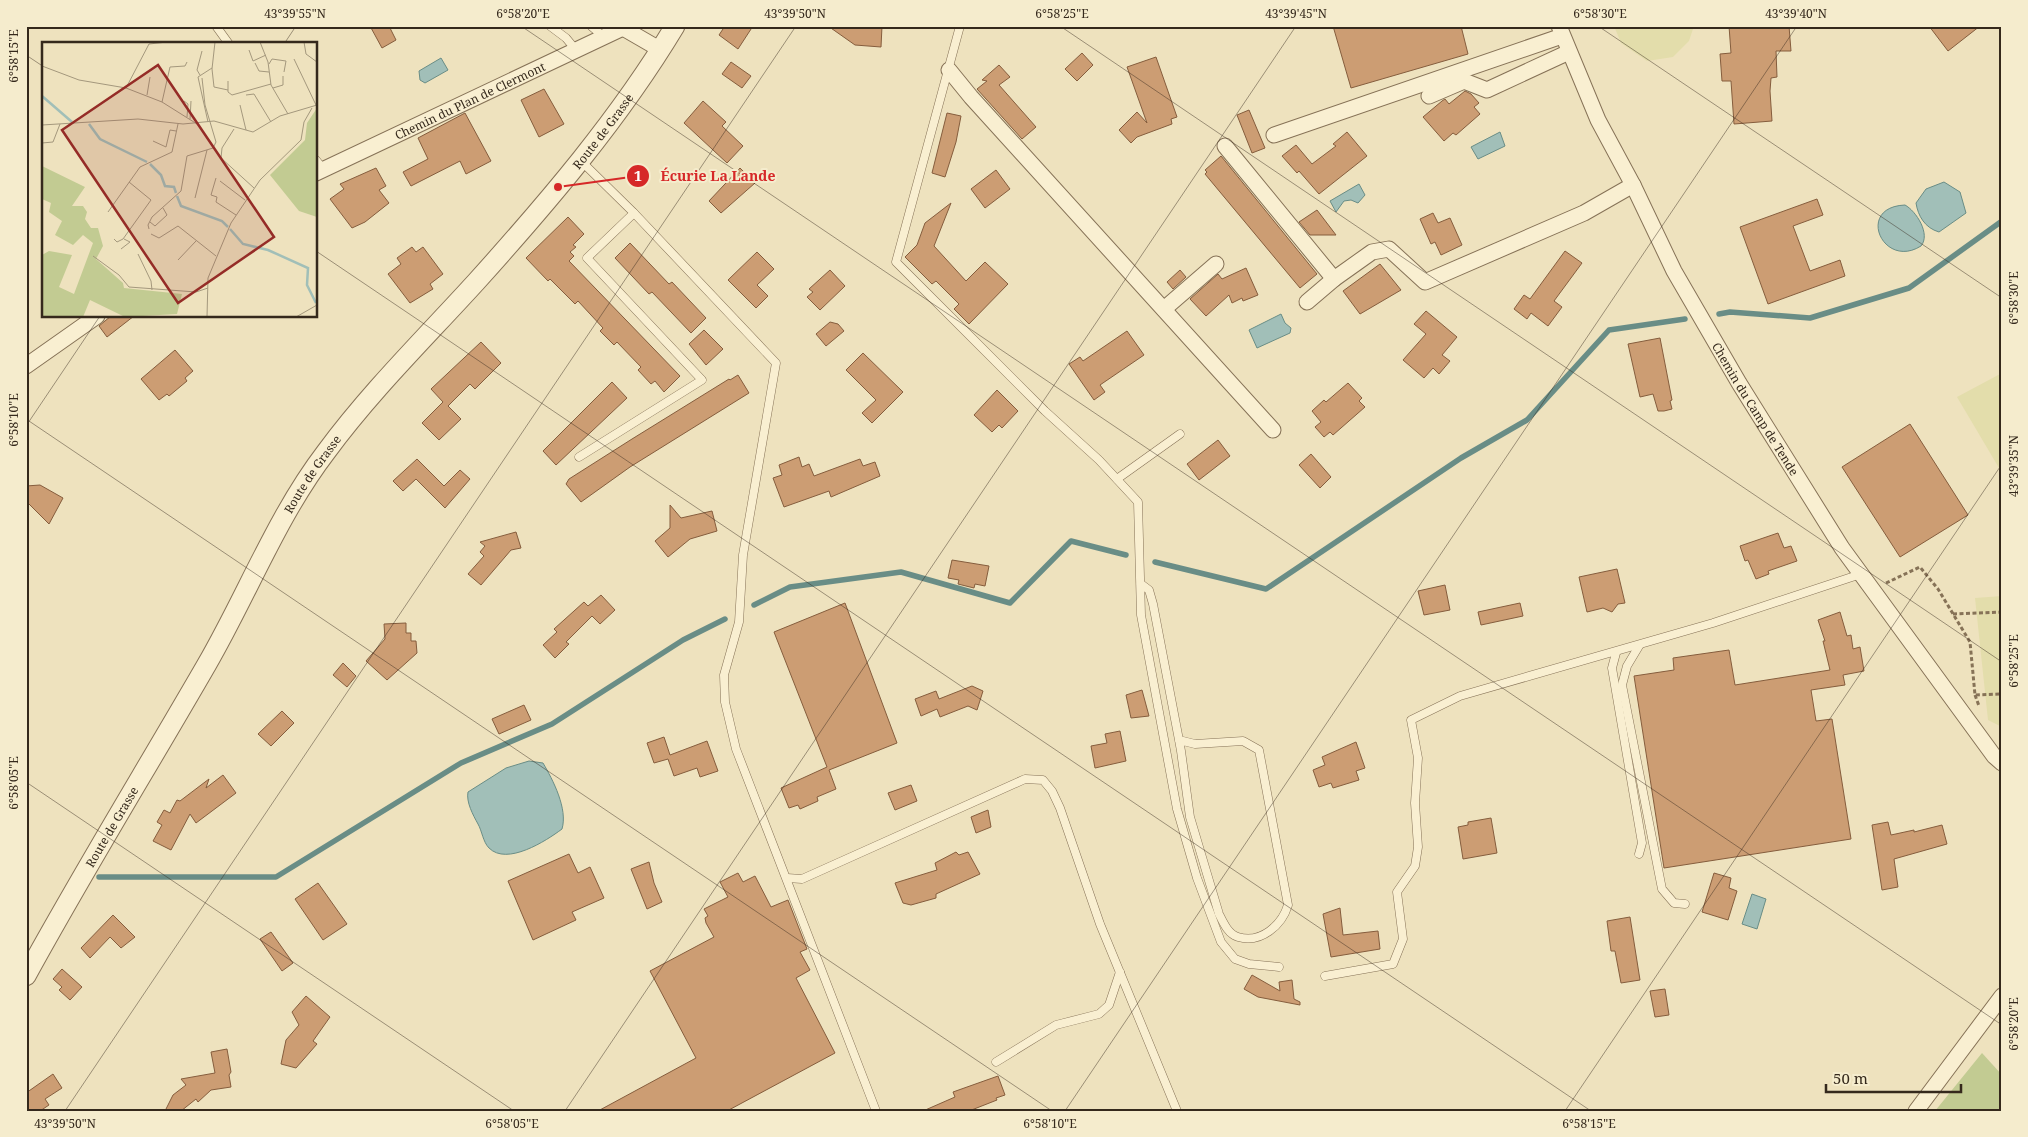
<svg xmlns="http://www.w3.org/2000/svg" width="2028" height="1137" font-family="'Noto Serif',serif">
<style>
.farmland{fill:#e3ddab}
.green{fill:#c2cb92}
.water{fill:#a1bfb8;stroke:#698d86}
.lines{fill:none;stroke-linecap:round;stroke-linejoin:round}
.stream{stroke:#698d86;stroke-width:5.5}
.building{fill:#cc9d73;stroke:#855d3d}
.service-casing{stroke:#867257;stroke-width:9}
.minor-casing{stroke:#867257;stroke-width:17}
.tertiary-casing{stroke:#867257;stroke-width:21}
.path{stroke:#867257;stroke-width:3;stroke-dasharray:4 2.5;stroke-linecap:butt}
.service{stroke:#f9efd1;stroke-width:8}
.minor{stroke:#f9efd1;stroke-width:15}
.tertiary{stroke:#f9efd1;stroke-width:19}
.ticks{fill:none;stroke:#35291c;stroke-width:1;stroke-opacity:0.45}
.labels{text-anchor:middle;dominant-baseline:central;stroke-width:4;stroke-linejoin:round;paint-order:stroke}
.street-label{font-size:12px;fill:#35291c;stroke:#f5eccd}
.inset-river{fill:none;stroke:#a1bfb8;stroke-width:2.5}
.inset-road{fill:none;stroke:#a4987d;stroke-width:1}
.view{fill:#952c27;fill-opacity:0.15;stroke:#952c27;stroke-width:2.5}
.inset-edge{fill:none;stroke:#35291c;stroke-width:2.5}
.leader{fill:none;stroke:#d62828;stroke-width:2}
.callout-dot{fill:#d62828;stroke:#f5eccd;stroke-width:2}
.mark-label{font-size:15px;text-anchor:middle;font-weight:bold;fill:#fff}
.callout-label{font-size:14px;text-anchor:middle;font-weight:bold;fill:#d62828;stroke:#f5eccd;stroke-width:4;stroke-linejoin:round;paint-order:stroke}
.neatline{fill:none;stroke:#35291c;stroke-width:2}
.ticks-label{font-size:12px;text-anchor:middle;fill:#35291c}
</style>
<rect width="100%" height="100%" fill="#eee2be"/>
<!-- farmland -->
<g class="farmland">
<path d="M1614 26H1694L1689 41 1673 57 1647 61 1621 43Z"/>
<path d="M2002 373V473L1957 397Z"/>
<path d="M2002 596V727L1988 720 1975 598Z"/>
</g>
<!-- green -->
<path class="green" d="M1982 1053 2002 1075V1111H1935Z"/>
<!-- water -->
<g class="water">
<path d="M441 58 448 70 425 83 420 80 419 71Z"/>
<path d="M1500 132 1505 146 1478 159 1471 147Z"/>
<path d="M1944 182 1960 192 1966 213 1939 232C1925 228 1918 216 1916 203L1926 189Z"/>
<path d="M1359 184 1365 195 1358 203 1351 200 1344 201 1336 212 1330 201Z"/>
<path d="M1905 205C1916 211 1931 234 1921 246 1883 270 1855 207 1905 205Z"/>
<path d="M1281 314 1285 323 1291 328 1290 333 1257 348 1249 330Z"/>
<path d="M529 761 543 763C553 780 568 809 562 829 546 841 507 866 489 848 483 842 482 831 478 824 473 815 466 802 468 792L506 768Z"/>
<path d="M1752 894 1766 899 1757 929 1742 924Z"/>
</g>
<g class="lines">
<!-- stream -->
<g class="stream">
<path d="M1719 314 1730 312 1810 318 1909 288 2002 221"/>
<path d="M1155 562 1266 589 1461 458 1527 420 1609 330 1685 319"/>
<path d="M754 605 790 587 901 572 1010 603 1071 541 1126 555"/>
<path d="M99 877H276L461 763 552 724 683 640 725 619"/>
</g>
</g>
<!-- building -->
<g class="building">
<path d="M370 26H389L396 40 382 48Z"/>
<path d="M725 26H753L738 49 719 35Z"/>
<path d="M828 26H882L881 47 855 45Z"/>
<path d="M1333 26H1461L1468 54 1351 88Z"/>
<path d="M1729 26H1789L1791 51H1776L1777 77 1771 78 1770 91 1772 121 1734 124 1731 81H1722L1720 54 1731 53Z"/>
<path d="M1929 26H1980L1948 51Z"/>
<path d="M1082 53 1093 65 1077 81 1065 69Z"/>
<path d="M1156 57 1177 117 1171 119 1172 124 1137 137 1131 143 1119 130 1137 112 1147 123 1127 67Z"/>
<path d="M731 62 751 76 742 88 722 74Z"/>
<path d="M999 65 1010 77 999 85 1036 127 1022 139 977 89 987 81 982 80Z"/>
<path d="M544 89 564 124 539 137 521 100Z"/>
<path d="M1465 91 1471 94 1479 103 1474 107 1480 114 1456 135 1453 133 1444 141 1423 117 1442 101 1445 99 1449 104Z"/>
<path d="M703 101 726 122 722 126 743 146 727 163 684 123Z"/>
<path d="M1249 110 1265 148 1252 153 1237 115Z"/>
<path d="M465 113 491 161 466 174 460 161 411 186 403 172 428 159 418 138Z"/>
<path d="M947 113 961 116 956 142 945 177 932 173Z"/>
<path d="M1347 132 1367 156 1319 194 1299 171 1297 173 1282 156 1296 145 1312 164 1336 146 1333 144Z"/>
<path d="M1221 156 1317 274 1300 288 1205 174 1207 172 1205 170Z"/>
<path d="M376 168 386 186 379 190 389 203 365 222 352 228 330 199 344 189 340 184Z"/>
<path d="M740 168 755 183 721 213 709 201Z"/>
<path d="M996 170 1010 189 985 208 971 189Z"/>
<path d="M1817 199 1823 215 1793 226 1810 271 1840 260 1845 276 1768 304 1740 227Z"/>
<path d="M951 203 934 246 966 281 985 262 1008 284 969 324 954 309 959 304 936 281 932 284 905 257 917 245 925 223Z"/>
<path d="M1317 210 1336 235H1310L1299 222Z"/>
<path d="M1433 213 1438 223 1450 218 1462 245 1441 255 1435 242 1431 244 1420 219Z"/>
<path d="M568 217 584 234 573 245 576 247 570 252 574 256 569 261 680 376 664 392 655 381 651 384 638 370 641 367 617 342 614 345 600 331 603 328 578 301 575 304 550 279 548 281 526 258Z"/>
<path d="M630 243 669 284 672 282 706 318 691 333 652 292 649 294 615 258Z"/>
<path d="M412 247 416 252 423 247 443 274 430 284 433 289 410 303 388 274 401 264 397 258Z"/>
<path d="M1565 251 1582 263 1554 301 1562 307 1548 326 1531 313 1527 319 1514 309 1524 295 1530 299Z"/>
<path d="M757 252 774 269 757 285 768 296 756 308 728 280Z"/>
<path d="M1380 264 1401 290 1360 314 1343 291Z"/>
<path d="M1246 268 1258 295 1243 301 1242 298 1232 303 1229 295 1206 316 1190 299 1218 274 1222 279Z"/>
<path d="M830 270 845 286 820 310 807 297 813 292 809 289Z"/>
<path d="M1180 270 1186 277 1173 289 1167 282Z"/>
<path d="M1426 311 1457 337 1442 355 1450 361 1439 374 1433 368 1424 378 1403 360 1426 334 1414 324Z"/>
<path d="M111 316H134L107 337 99 326Z"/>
<path d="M830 322 838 324 844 331 826 346 816 334Z"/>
<path d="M704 330 723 349 706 365 689 344Z"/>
<path d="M1127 331 1144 355 1100 385 1105 392 1094 400 1069 364 1080 357 1083 361Z"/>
<path d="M1660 338 1672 400 1670 401 1672 409 1664 411H1658L1653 394 1640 397 1628 344Z"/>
<path d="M481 342 501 363 475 389 470 384 448 406 461 419 439 440 422 423 443 402 431 389Z"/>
<path d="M175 350 193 371 185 378 187 381 169 396 167 394 159 400 141 379Z"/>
<path d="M863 353 903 392 872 423 862 413 876 400 846 370Z"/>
<path d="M738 375 749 393 630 467 581 502 566 484 569 479 632 439 729 379 730 380Z"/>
<path d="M612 382 627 398 556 465 543 451Z"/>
<path d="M1348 383 1362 398 1359 401 1365 407 1333 435 1330 432 1324 437 1315 427 1321 422 1312 411 1324 400 1326 402Z"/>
<path d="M997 390 1018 411 1002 428 999 425 992 432 974 415Z"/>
<path d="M1910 424 1968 515 1900 557 1842 467Z"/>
<path d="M1218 440 1230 456 1199 480 1187 464Z"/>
<path d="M1311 454 1331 477 1320 488 1299 465Z"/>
<path d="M799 457 802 467 809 464 814 476 860 459 863 466 875 462 880 476 831 497 829 491 784 507 773 478 782 475 779 465Z"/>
<path d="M417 459 444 486 460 470 470 479 445 508 416 479 403 491 393 481Z"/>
<path d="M40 485 63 498 49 524 26 501V486Z"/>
<path d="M670 505 681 518 712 511 717 531 690 539 668 557 655 541 670 528Z"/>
<path d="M516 532 521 548 511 550 481 585 468 574 484 556 480 552 485 546 480 542Z"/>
<path d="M1778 533 1784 548 1791 546 1797 561 1768 571 1769 574 1756 579 1748 560 1745 561 1740 546Z"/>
<path d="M952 560 989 566 985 586 975 584 974 588 958 584 959 580 948 578Z"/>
<path d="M1617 569 1625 603 1618 604 1612 612 1603 608 1587 612 1579 577Z"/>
<path d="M1445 585 1450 610 1424 615 1418 591Z"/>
<path d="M601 595 615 610 600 624 592 616 566 642 569 644 555 658 543 645 557 632 554 629 584 602 588 606Z"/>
<path d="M845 603 897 743 829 770 836 789 817 797 818 801 800 809 798 805 789 808 781 788 827 767 774 632Z"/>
<path d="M1520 603 1523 616 1481 625 1478 612Z"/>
<path d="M1840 612 1847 636 1851 635 1853 649 1860 647 1864 671 1843 675 1845 685 1811 690 1816 721 1832 719 1851 839 1664 868 1634 676 1674 670 1673 658 1729 650 1735 685 1830 670 1823 641H1825L1818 620Z"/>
<path d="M406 623V633H411V641H416L417 653 387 680 366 661 385 639 384 624Z"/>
<path d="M343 663 356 676 347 687 333 675Z"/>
<path d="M972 686 983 691 977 710 968 706 940 717 937 709 921 716 915 699 936 691 939 699Z"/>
<path d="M1142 690 1149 716 1131 718 1126 695Z"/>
<path d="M524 705 531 720 499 734 492 719Z"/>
<path d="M282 711 294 723 271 746 258 734Z"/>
<path d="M1120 731 1126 761 1095 768 1091 746 1107 743 1105 734Z"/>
<path d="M664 737 670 755 707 741 718 771 700 777 697 768 674 776 668 759 654 763 647 743Z"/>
<path d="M1356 742 1365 768 1356 771 1359 780 1333 788 1331 783 1319 787 1313 770 1325 765 1322 757Z"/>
<path d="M223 775 236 793 196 823 190 814 171 850 153 841 162 825 157 822 164 810 170 813 177 800 180 801 209 779 206 788Z"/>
<path d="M911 785 917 801 895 810 888 793Z"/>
<path d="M988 810 991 827 976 833 971 817Z"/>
<path d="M1491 818 1497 853 1463 859 1458 827 1468 825V822Z"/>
<path d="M1888 822 1891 835 1914 830V832L1942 825 1947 844 1894 859 1898 887 1882 890 1872 825Z"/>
<path d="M956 852 959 855 968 852 980 874 936 894V898L911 905 903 903 895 883 937 870 935 863Z"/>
<path d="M569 854 578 873 590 867 604 898 572 912 576 920 533 940 508 881Z"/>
<path d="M649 862 654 883 662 902 647 909 631 869Z"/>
<path d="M738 873 743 882 755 876 771 907 788 900 807 949 800 952 810 970 796 978 835 1053 727 1111H598L696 1058 650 971 714 937 706 923 705 918 708 916 704 909 728 897 720 882Z"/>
<path d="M1714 873 1731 878 1729 888 1737 891 1728 920 1702 912Z"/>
<path d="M318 883 347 924 323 940 295 899Z"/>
<path d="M1340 908 1343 935 1378 931 1380 949 1331 957 1323 914Z"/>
<path d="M113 915 135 937 121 948 110 937 90 958 81 948Z"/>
<path d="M1630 917 1640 980 1621 983 1615 951H1611L1607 921Z"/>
<path d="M271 932 293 963 282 971 260 939Z"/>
<path d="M62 969 82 987 70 1000 59 990 62 987 53 979Z"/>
<path d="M1252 975 1280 991 1279 982 1292 980 1294 999 1300 1002V1005L1258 997 1244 989Z"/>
<path d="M1665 989 1669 1015 1655 1017 1650 991Z"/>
<path d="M306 996 330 1017 313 1041 317 1044 296 1068 281 1064 286 1040 299 1025 292 1012Z"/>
<path d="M227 1049 231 1072 229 1075 231 1087 211 1090 198 1102 196 1099 181 1111H165L173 1095 186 1085 181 1079 215 1073 211 1052Z"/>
<path d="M53 1074 62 1088 45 1099 49 1105 40 1111H26V1093Z"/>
<path d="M998 1076 1005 1095 996 1098 997 1100 969 1111H923L955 1097 953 1092Z"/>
</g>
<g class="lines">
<!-- service casing -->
<g class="service-casing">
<g id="service">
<path d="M216 26 229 44"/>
<path d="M550 26 566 38 576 50"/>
<path d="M591 26 604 37"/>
<path d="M960 26 896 262 1045 411 1099 460 1138 502 1141 615 1177 809 1197 878 1221 942 1235 959 1249 964 1279 967"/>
<path d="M316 160 323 169"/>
<path d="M581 161 634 213 776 363 743 555 739 622 724 675 725 702 736 749 876 1111"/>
<path d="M579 457 702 380 587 258 634 213"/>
<path d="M1117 479 1180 434"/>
<path d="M1141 584 1149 590 1153 604 1179 740 1181 751 1190 817 1219 914C1223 922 1228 934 1238 937 1261 944 1282 925 1288 905L1259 750 1243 741 1195 744 1179 740"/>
<path d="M1639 646 1627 666 1622 685 1662 889 1674 903 1685 904"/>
<path d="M1616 653 1612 668 1642 843 1639 854"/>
<path d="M787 878 802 879 1025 779 1043 780 1052 791 1060 808 1100 924 1177 1111"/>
<path d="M1325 976 1393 964 1403 939 1397 892 1415 866 1418 847 1415 803 1418 758 1411 720 1460 696 1713 623 1861 574"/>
<path d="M996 1062 1056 1025 1099 1014 1109 1005 1120 972"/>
</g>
</g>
<!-- minor casing -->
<g class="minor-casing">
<g id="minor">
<path id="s1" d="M1559 26 1598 120 1633 185 1674 271 1739 383 1842 548 1994 756 2002 763"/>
<path d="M623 28 661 50"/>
<path d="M949 70 971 97 1273 430"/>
<path d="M1429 96 1464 81 1487 90 1569 52"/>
<path d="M1274 135 1562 36"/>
<path d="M1225 146 1334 279 1372 252 1389 249 1425 282 1584 213 1633 185"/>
<path id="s2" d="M316 173 627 26"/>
<path d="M1307 302 1334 279"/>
<path d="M1164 309 1216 264"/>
<path d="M26 366 97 316"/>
<path d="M1916 1111 2002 996"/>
</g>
</g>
<!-- tertiary casing -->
<g class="tertiary-casing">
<g id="tertiary">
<path id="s3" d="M26 976C84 870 147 768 207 664 247 595 277 516 326 452 371 391 425 338 476 282 548 202 619 119 675 26"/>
</g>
</g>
<!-- path -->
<g class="path">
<path d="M1886 583 1920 567 1938 589 1970 642 1975 695 2002 694"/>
<path d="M1953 614 2002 612"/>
<path d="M1975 695 1979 706"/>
</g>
<!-- service -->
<use href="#service" class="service"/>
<!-- minor -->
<use href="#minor" class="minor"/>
<!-- tertiary -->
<use href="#tertiary" class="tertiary"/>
</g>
<!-- ticks -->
<path class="ticks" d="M521 26 2002 1025M1060 26 2002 662M1598 26 2002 298M284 44 296 26M26 55 44 67M316 251 1591 1111M26 419 1052 1111M26 426 100 316M26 782 514 1111M65 1111 796 26M565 1111 1296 26M1065 1111 1797 26M1565 1111 2002 464"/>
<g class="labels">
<!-- street labels -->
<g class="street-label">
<text stroke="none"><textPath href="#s2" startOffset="170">Chemin du Plan de Clermont</textPath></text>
<text stroke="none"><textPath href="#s3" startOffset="1028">Route de Grasse</textPath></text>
<text stroke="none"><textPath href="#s1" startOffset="431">Chemin du Camp de Tende</textPath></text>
<text stroke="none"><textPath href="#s3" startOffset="578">Route de Grasse</textPath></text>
<text stroke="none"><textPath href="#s3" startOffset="172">Route de Grasse</textPath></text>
</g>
</g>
<!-- overview -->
<g transform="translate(42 42)">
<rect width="275" height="275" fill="#eee2be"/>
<path d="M275 66V175L257 169 228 133 263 98 265 81ZM0 124 43 145 30 164H41L45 170 43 177 49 186H56L61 204 54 217 81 241 82 246 140 252 135 272 83 275 48 258 41 275H0V213L7 209 30 213 17 245 32 252 51 201 41 193 31 203 13 193 20 179 7 170 9 161 0 157Z" fill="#c2cb92"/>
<path class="inset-river" d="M0 54 30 80M47 82 58 97 105 120M108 122 119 133 123 144 132 145 134 151M135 154 139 164 180 179 186 185M188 187 201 202 226 208 266 226 265 243 274 261"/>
<path class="inset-road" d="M173 0 170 27 172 45 186 48M218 0 226 20 229 43 246 72M262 0 264 12 275 20M207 8 211 19 224 13M252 17 274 63M213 21 217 29 227 30M227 22 230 17 244 19 242 30M0 24 37 38 84 46 120 60 155 82M158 33 155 28 160 9M186 39V50L190 53 229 42M84 46 107 2 125 0M231 46 241 43V34M105 53 108 35M204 53 212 52 229 80M142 59 146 62 145 75M120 60 128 25 143 24 145 20M198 63 204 88M148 77 149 59M166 80 156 35 170 26M0 83 96 77 141 82 172 79 211 90 238 74 275 63M192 87 180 106 179 116 212 146M111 99 124 105 128 88 134 89M0 101 11 100 18 82M174 136 169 153 175 155 174 160 194 173M178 139 203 158M153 156 165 108M66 170 98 125 130 110 136 82M108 180 113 184 125 173 121 166M107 187 106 183 110 175 139 149 145 114 171 106 174 100 163 63 160 36M109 192 117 196 136 184 174 214M72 197 75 200 81 197 109 158 87 140M79 207 88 200 82 197M96 212 109 239 110 248M51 214 77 233 87 245 154 250 166 246M136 218 154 199M165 275 166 236 189 181 218 138 259 98 262 80 270 66M254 275 275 263"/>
<path class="view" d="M116 23 232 195 136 261 20 88Z"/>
<rect width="275" height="275" class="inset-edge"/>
</g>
<!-- callouts -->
<path class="leader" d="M558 187L638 176"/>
<g class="callout-dot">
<circle cx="558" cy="187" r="5"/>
<circle cx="638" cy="176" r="12"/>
</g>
<g class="mark-label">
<text x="638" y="181">1</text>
</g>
<g class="callout-label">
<text x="718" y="181">Écurie La Lande</text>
</g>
<!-- border -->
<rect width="2028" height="1137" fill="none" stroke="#f5eccd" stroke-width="55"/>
<!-- scale -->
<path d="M1826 1084v8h135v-8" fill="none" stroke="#35291c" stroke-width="2.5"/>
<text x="1833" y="1084" font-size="15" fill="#35291c" stroke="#f5eccd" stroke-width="4" paint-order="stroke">50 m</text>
<rect x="28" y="28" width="1972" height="1082" class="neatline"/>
<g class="ticks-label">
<text x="295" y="18">43°39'55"N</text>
<text x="523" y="18">6°58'20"E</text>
<text x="795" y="18">43°39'50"N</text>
<text x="1062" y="18">6°58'25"E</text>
<text x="1296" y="18">43°39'45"N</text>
<text x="1600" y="18">6°58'30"E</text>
<text x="1796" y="18">43°39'40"N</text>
<text transform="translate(14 56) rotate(-90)" y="4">6°58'15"E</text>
<text transform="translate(2014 298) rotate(-90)" y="4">6°58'30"E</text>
<text transform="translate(14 420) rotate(-90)" y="4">6°58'10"E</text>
<text transform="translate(2014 466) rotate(-90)" y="4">43°39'35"N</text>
<text transform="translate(2014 661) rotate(-90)" y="4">6°58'25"E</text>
<text transform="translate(14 783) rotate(-90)" y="4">6°58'05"E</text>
<text transform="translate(2014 1024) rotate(-90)" y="4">6°58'20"E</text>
<text x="65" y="1128">43°39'50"N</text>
<text x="512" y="1128">6°58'05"E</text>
<text x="1050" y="1128">6°58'10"E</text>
<text x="1589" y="1128">6°58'15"E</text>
</g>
</svg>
